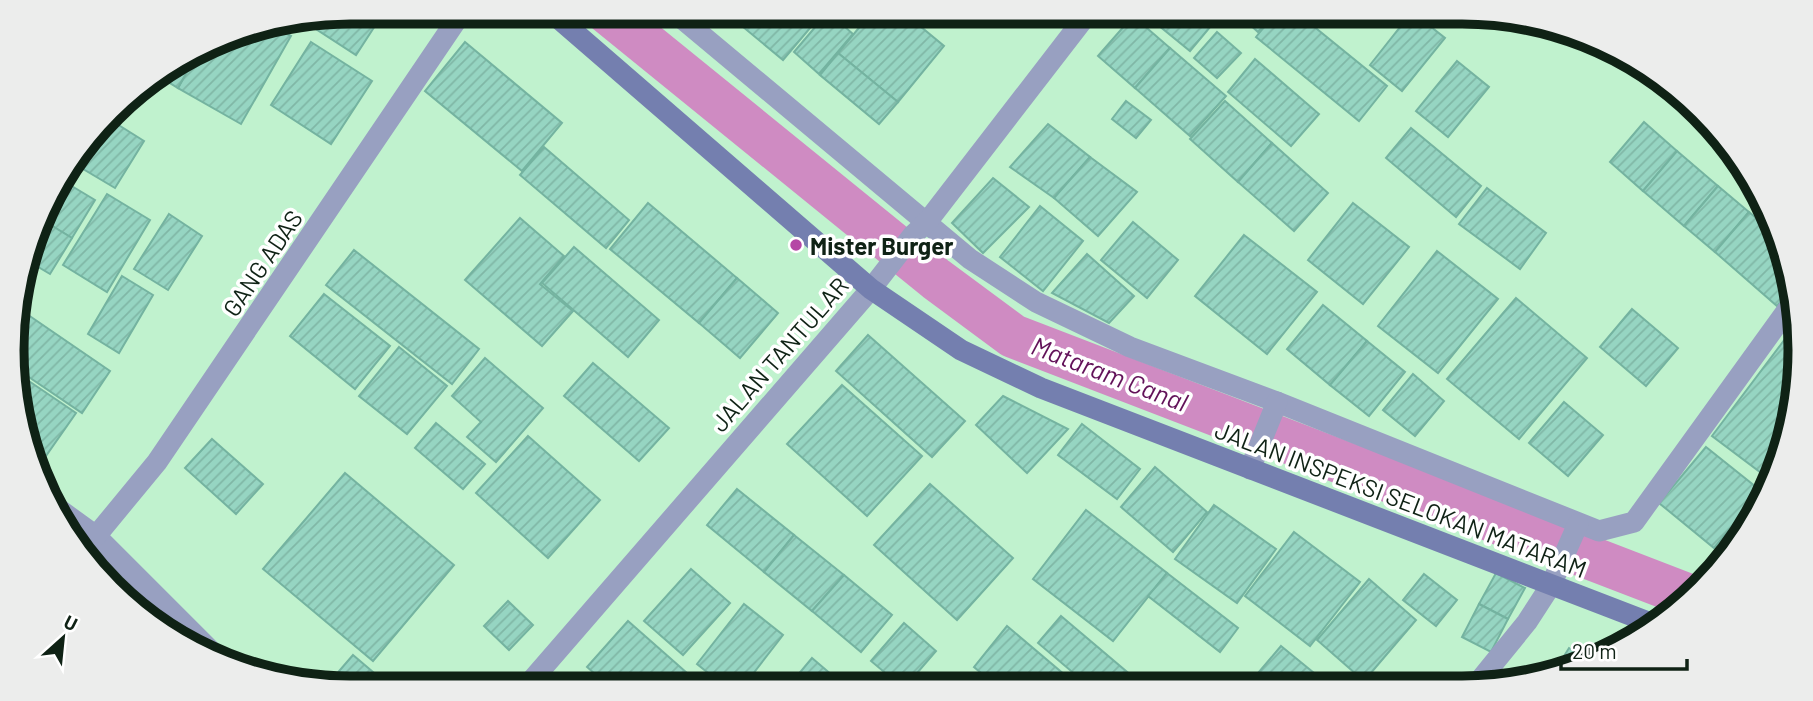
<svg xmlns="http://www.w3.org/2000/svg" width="1813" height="701" font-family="Barlow,sans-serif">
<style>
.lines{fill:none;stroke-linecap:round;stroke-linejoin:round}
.canal{stroke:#cf8bc2;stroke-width:44}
.building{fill:url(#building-hatch);stroke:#74b3a0;stroke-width:2}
.minor{stroke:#98a0c1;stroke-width:21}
.tertiary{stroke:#98a0c1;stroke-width:21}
.secondary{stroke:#747faf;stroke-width:21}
.poi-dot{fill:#b547a5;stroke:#fff;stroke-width:2.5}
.labels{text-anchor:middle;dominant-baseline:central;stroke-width:7;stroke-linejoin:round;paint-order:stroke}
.poi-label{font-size:24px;font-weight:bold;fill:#0f2215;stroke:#fff;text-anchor:start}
.street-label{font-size:24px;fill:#0f2215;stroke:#fff}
.water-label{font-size:26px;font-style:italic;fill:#621259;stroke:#fff}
.rim{fill:none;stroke:#0f2215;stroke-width:9}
</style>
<defs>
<pattern id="building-hatch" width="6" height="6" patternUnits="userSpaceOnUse" patternTransform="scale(1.75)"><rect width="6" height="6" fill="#96d5c2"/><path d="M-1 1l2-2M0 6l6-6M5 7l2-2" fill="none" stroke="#80b7a6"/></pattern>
</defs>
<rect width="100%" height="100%" fill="#c0f2ce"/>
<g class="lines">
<!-- canal -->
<path class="canal" d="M607 12 936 279 1013 336 1692 597"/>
</g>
<!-- building -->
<g class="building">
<path d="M350 12H384L356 55 302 20Z"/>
<path d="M725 12H818L821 15 783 60Z"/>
<path d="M828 12 853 34 819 74 794 52Z"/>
<path d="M872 12H903L944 46 898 102 838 53Z"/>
<path d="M1150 12H1193L1210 27 1190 51 1147 16Z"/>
<path d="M1236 12H1275L1258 32Z"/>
<path d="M1276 12H1296L1387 86 1359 121 1256 37Z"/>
<path d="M1412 12 1445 38 1402 91 1370 65Z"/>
<path d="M1133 16 1170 48 1135 88 1098 56Z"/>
<path d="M271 25 291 36 241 124 178 88 195 57 241 30Z"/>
<path d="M1217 32 1241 53 1217 78 1194 58Z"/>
<path d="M311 42 372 81 331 144 271 105Z"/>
<path d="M465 42 562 123 522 171 425 91Z"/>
<path d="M1170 48 1226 96 1190 136 1135 88Z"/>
<path d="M838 53 898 102 879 124 820 75Z"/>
<path d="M195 57 178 88 160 77Z"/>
<path d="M1255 59 1319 114 1291 146 1228 92Z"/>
<path d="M1457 61 1489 87 1448 137 1416 111Z"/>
<path d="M1126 101 1151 120 1136 138 1112 119Z"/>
<path d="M1225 101 1272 143 1238 182 1190 139Z"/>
<path d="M109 119 144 141 115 188 73 163Z"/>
<path d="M1644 122 1677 151 1643 191 1610 162Z"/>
<path d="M1048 124 1090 157 1054 198 1010 167Z"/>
<path d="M1411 128 1481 186 1456 217 1386 158Z"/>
<path d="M1272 143 1328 193 1294 231 1238 182Z"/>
<path d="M544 147 629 220 606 248 520 175Z"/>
<path d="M1677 151 1718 186 1684 226 1643 191Z"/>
<path d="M1090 157 1137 192 1098 236 1054 198Z"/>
<path d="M993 178 1029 207 983 253 952 223Z"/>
<path d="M60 179 95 200 72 238 44 221Z"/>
<path d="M1718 186 1749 212 1715 252 1684 226Z"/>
<path d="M1487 188 1546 233 1520 269 1459 224Z"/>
<path d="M107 194 150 220 107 292 63 265Z"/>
<path d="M648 203 737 278 699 323 610 249Z"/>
<path d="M1353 203 1409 247 1363 304 1308 260Z"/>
<path d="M1040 206 1083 241 1043 291 1000 257Z"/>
<path d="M1749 212 1775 234 1790 291 1777 306 1715 252Z"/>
<path d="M169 214 202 236 168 290 134 269Z"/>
<path d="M520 218 564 256 540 284 573 311 542 346 465 280Z"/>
<path d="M44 221 72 238 50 274 30 262Z"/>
<path d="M1133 222 1178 260 1147 298 1101 260Z"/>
<path d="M1244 235 1317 292 1267 354 1195 296Z"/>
<path d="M574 247 659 320 628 357 542 283Z"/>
<path d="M354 250 479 349 452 384 326 285Z"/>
<path d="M1437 251 1498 299 1438 373 1378 326Z"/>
<path d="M1087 254 1134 296 1109 323 1052 293Z"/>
<path d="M122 276 153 295 119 353 88 334Z"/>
<path d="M737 278 778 313 740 358 699 323Z"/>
<path d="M324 294 390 346 355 389 290 336Z"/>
<path d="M1516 298 1587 358 1519 439 1447 379Z"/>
<path d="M1323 305 1367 341 1330 385 1287 349Z"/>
<path d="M18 308 110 371 82 413 17 369 15 312Z"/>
<path d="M1632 309 1678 348 1646 386 1600 347Z"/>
<path d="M868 335 965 421 932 457 836 371Z"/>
<path d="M1785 339 1797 349 1784 447 1764 475 1712 436Z"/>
<path d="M1367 341 1405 372 1369 416 1330 385Z"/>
<path d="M399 347 447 386 407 434 359 396Z"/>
<path d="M485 358 543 408 496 462 467 437 481 422 452 396Z"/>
<path d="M593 363 669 428 639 461 564 396Z"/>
<path d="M17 373 76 413 41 463 37 460 19 417Z"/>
<path d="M1413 374 1444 401 1415 436 1383 410Z"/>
<path d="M842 385 922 456 867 516 787 444Z"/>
<path d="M1003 396 1068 429 1027 473 976 425Z"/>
<path d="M1564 402 1603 435 1568 476 1529 443Z"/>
<path d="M436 423 485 464 463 489 415 448Z"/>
<path d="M1082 424 1140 469 1117 499 1058 455Z"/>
<path d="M528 436 600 500 548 558 476 493Z"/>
<path d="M212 439 263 484 236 514 185 468Z"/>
<path d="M1706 447 1761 491 1714 548 1659 503Z"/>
<path d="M1155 467 1207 512 1173 552 1121 507Z"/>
<path d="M345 473 454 565 373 661 263 569Z"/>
<path d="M930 484 1013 558 957 620 874 545Z"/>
<path d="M737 489 794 535 764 572 707 525Z"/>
<path d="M1214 505 1276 549 1237 603 1175 559Z"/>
<path d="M1086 510 1167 573 1113 641 1033 579Z"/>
<path d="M1757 512 1744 539 1738 545 1732 541Z"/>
<path d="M1294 532 1360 582 1310 646 1245 596Z"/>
<path d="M794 535 844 575 812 611 764 572Z"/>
<path d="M691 569 730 603 683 655 644 621Z"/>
<path d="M1167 573 1238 628 1220 652 1148 596Z"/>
<path d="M1496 573 1525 588 1508 619 1479 604Z"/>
<path d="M1424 574 1457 600 1436 626 1403 600Z"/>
<path d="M844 575 892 615 861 652 812 611Z"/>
<path d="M1369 579 1416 620 1364 681 1317 640Z"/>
<path d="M508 601 533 625 509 650 484 626Z"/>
<path d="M744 604 783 635 742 688H727L697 664Z"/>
<path d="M1479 604 1508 619 1491 652 1462 637Z"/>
<path d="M1061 616 1133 677 1125 687H1090L1038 643Z"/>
<path d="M628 621 704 688H611L587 667Z"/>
<path d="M904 623 936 651 905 687H902L871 661Z"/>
<path d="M1007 626 1072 681 1068 687H998L974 667Z"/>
<path d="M1281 646 1330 686H1247Z"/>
<path d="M1569 648 1590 661 1554 672Z"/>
<path d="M353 655 393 689H350L327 685Z"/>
<path d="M812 658 846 687 787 688Z"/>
<path d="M592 678 603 688H583Z"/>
</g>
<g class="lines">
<!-- minor -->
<g class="minor">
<path d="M674 12 970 259 1036 302 1130 347 1277 402 1599 531 1634 522 1793 302"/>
<path d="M1250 469 1277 402"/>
<path d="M56 507 96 536 218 658"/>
<path d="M96 536 157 462 462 12"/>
<path d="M1475 686 1527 622 1551 585 1578 524"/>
</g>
<!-- tertiary -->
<path class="tertiary" d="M525 688 871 289 913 235 927 222 1089 12"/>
<!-- secondary -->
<path class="secondary" d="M551 12 871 289 961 350 1041 388 1656 625"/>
</g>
<!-- markers -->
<circle class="poi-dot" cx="796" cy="245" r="7"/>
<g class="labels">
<!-- poi labels -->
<g class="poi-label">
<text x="810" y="245">Mister Burger</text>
</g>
<!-- street labels -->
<g class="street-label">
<text transform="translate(262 263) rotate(-56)">GANG ADAS</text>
<text transform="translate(779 354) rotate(-49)">JALAN TANTULAR</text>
<text transform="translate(1401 499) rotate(21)">JALAN INSPEKSI SELOKAN MATARAM</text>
</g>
<!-- water labels -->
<g class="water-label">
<text transform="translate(1110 373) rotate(21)">Mataram Canal</text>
</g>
</g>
<!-- crop -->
<path d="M0 0H1813V701H0ZM350 24H1462A326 326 0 0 1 1788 350V350A326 326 0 0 1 1462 676H350A326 326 0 0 1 24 350V350A326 326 0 0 1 350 24Z" fill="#ecedec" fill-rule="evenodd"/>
<path class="rim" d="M350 24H1462A326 326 0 0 1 1788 350V350A326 326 0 0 1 1462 676H350A326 326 0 0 1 24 350V350A326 326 0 0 1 350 24Z"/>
<!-- north arrow -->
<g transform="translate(63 638) rotate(27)" stroke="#ffffff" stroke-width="5" paint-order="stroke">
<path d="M0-5L12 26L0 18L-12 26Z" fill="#0f2215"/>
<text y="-10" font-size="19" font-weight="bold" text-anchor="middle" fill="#0f2215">U</text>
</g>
<!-- scale -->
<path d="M1561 659v10h126v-10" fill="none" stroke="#0f2215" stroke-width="3.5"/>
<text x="1572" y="659" font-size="21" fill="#0f2215" stroke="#ffffff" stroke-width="5" paint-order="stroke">20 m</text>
</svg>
